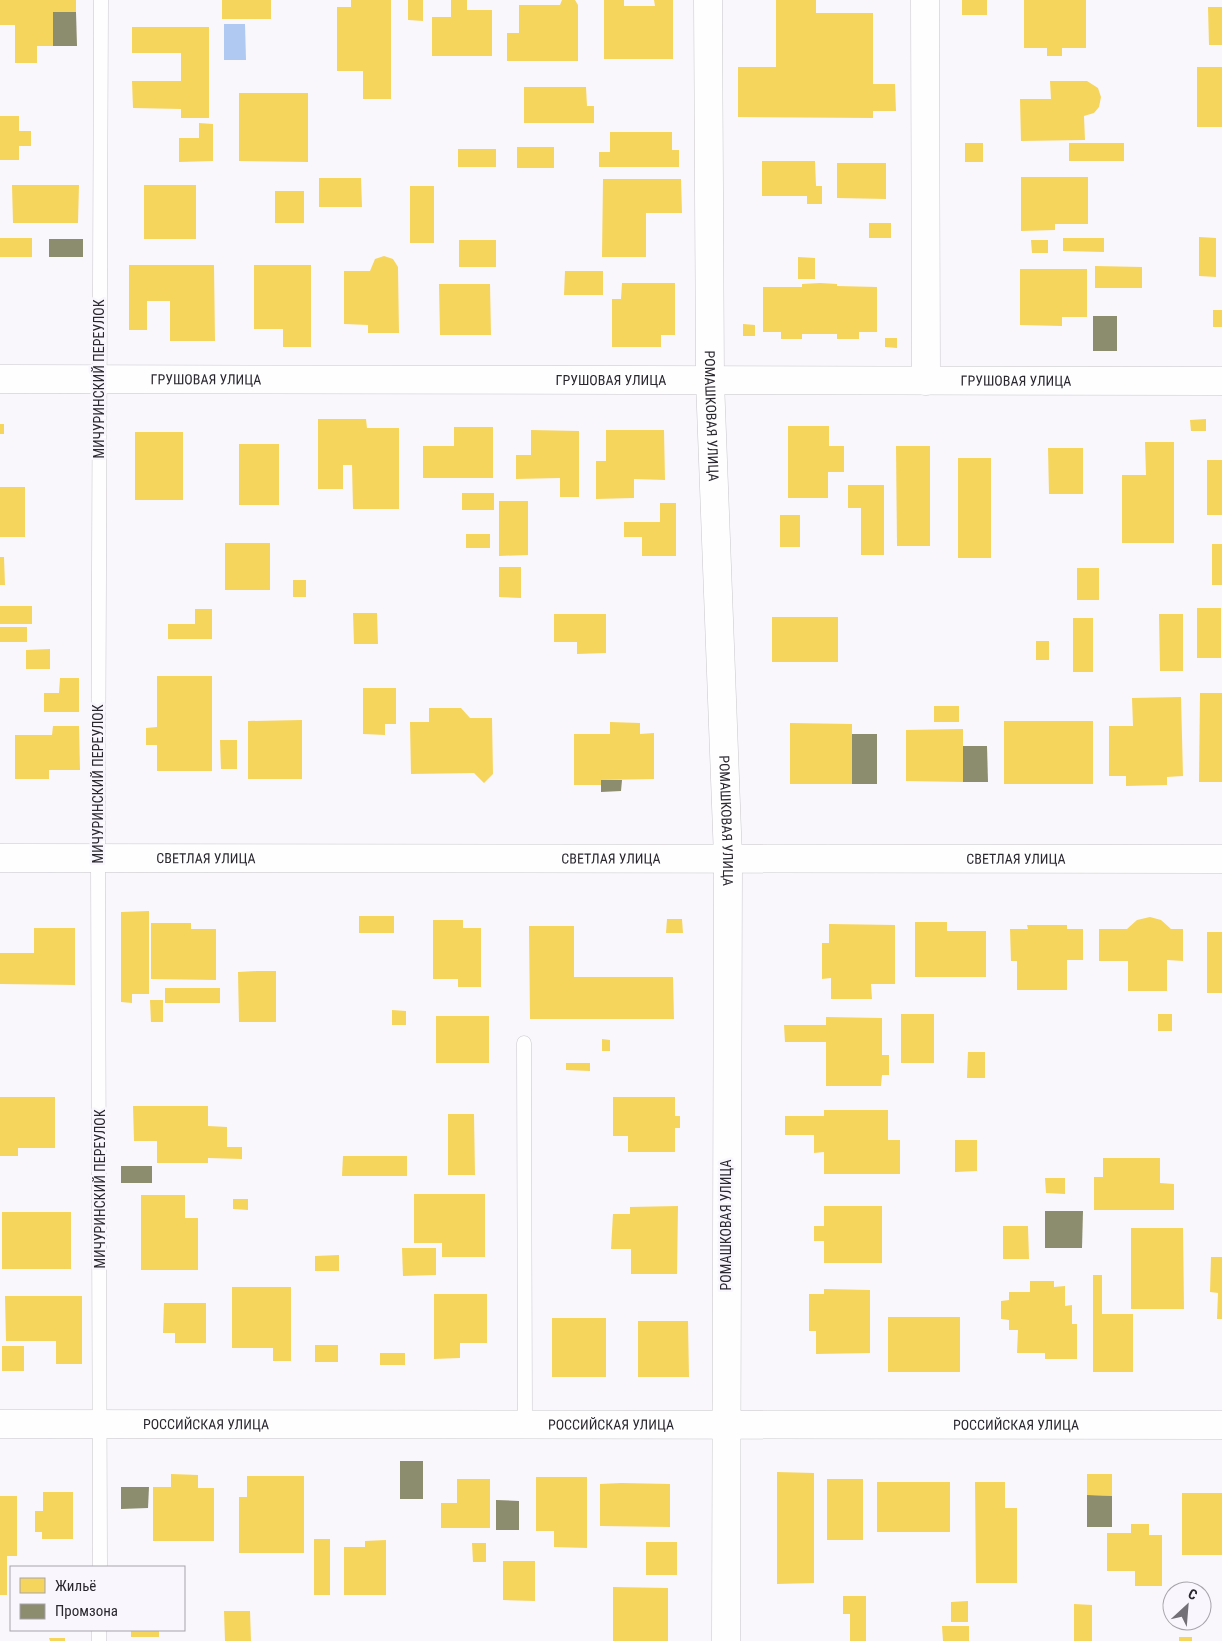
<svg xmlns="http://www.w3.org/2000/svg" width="1222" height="1641" font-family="'Roboto Condensed',sans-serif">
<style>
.water{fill:#afc9f2}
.homes{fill:#f6d55c}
.industry{fill:#8c8c6e}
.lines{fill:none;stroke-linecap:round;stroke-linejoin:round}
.lane-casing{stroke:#c8c6ca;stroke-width:15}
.street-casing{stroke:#c8c6ca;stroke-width:29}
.lane{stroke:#fefeff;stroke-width:14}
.street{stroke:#fefeff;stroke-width:28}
.labels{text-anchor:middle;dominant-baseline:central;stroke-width:5;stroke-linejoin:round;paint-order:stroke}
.street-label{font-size:14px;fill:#2b272f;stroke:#f9f6fd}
</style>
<rect width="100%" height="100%" fill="#f9f7fc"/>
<!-- water -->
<path class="water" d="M224 24H245L246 60H224Z"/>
<!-- homes -->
<g class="homes">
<path d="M0 0H76V12H53V46H37V63H15V25H0Z"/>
<rect x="222" y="0" width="49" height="19"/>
<path d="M351 0H391V99H363V71H337V7H351Z"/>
<path d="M408 0H423V21L408 20Z"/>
<path d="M451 0H467V10H492V56H432V17H451Z"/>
<path d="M562 0H575L578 5V61H507V33H519V5H560Z"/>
<path d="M604 0H624V6H655L654 0H673V59H604Z"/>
<path d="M776 0H816V13H873V84H895L896 111H873V118L738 117V67H776Z"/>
<rect x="962" y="0" width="25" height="15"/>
<path d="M1024 0H1086V48H1062V56H1047V48H1024Z"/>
<path d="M1208 7H1222V45H1209Z"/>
<path d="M132 27H209V118H181V109L133 108 132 81H181V53H132Z"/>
<rect x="1197" y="67" width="25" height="60"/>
<path d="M1050 81H1087L1098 88 1101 97 1099 107 1094 113 1084 116 1085 140 1021 141 1020 99H1051Z"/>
<path d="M524 87H586L587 106H594V123H524Z"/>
<path d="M239 93H308V162L239 161Z"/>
<path d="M0 116H19V131H31V146H19V160H0Z"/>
<path d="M199 123 213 124V161L179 162V138H199Z"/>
<path d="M610 132H672V150H679V167H599V152H610Z"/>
<rect x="965" y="143" width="18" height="19"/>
<rect x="1069" y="143" width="55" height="18"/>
<rect x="517" y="147" width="37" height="21"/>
<rect x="458" y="149" width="38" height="18"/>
<path d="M762 161H815L816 186H822V204H807V196H762Z"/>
<path d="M837 163H886V199L837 198Z"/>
<path d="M1021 177H1088V224H1055V230L1021 231Z"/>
<path d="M319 178H361L362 207H319Z"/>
<path d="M603 179H681L682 213H646V257H602Z"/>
<path d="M12 185H79L78 223H13Z"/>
<rect x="144" y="185" width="52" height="54"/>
<rect x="410" y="186" width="24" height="57"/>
<rect x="275" y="191" width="29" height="32"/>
<rect x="869" y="223" width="22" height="15"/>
<path d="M1199 237 1216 238V277L1199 276Z"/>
<rect x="0" y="238" width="32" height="19"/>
<path d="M1063 238H1104V252L1063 251Z"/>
<rect x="459" y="240" width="37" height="27"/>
<path d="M1031 240H1048V253H1032Z"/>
<path d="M384 256 393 259 398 267 399 333H368V325L344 324V271H370L375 259Z"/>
<path d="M798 257 815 258V279H798Z"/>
<path d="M129 265H214L215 341H170V301H147V330H129Z"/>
<path d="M254 265H311V347H283V329H254Z"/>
<path d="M1095 266 1142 267V288H1095Z"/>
<path d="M1020 269H1087V317H1062V326L1020 325Z"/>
<path d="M565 271H603V295H564Z"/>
<path d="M622 283H675V335H661V347H612V299H621Z"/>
<path d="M820 283 837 284V286L877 287V332H859V339H837V334H802V339H781V332H763V287H802V284Z"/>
<path d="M439 284H490L491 335H440Z"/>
<rect x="1213" y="310" width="9" height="17"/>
<path d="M743 324 755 325V336H743Z"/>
<path d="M885 338H897V348L885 347Z"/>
<path d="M318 419H366L367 428H399V509H353L352 465H343V489H318Z"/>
<path d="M1206 419V431H1191L1190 420Z"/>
<rect x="0" y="424" width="4" height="10"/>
<path d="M788 426H829V446H844V472H828V498H788Z"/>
<path d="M454 427H493V478H423V446H454Z"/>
<path d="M531 430 579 431V497H560V478L516 479V455H531Z"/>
<path d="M606 430H664L665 480 634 479V498L596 499V461H606Z"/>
<rect x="135" y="432" width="48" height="68"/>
<path d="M1145 442H1174V543H1122V475H1146Z"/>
<rect x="239" y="444" width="40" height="61"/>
<path d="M896 446H930V546H897Z"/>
<path d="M1048 448H1083V494H1049Z"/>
<rect x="958" y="458" width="33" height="100"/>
<rect x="1207" y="460" width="15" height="55"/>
<path d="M848 485H884V555H861V508H848Z"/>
<rect x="0" y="487" width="25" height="50"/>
<rect x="462" y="493" width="32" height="17"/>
<path d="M499 501H528V555L499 556Z"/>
<path d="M660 503H676V556H642V537H624V522H660Z"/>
<rect x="780" y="515" width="20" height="32"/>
<rect x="466" y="534" width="24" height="14"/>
<rect x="225" y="543" width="45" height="47"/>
<rect x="1212" y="544" width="10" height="41"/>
<path d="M0 557H4L5 585H0Z"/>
<path d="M499 567H521V598L499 597Z"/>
<rect x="1077" y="568" width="22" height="32"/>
<rect x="293" y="580" width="13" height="17"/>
<rect x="0" y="606" width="32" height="18"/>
<rect x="1197" y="608" width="24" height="50"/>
<path d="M195 609H212V639H168V624H195Z"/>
<path d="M353 613H377L378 644H354Z"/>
<path d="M554 614H606V653L577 654V642H554Z"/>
<path d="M1159 614H1183V671H1160Z"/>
<rect x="772" y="617" width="66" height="45"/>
<rect x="1073" y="618" width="20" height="54"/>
<rect x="0" y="627" width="27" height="15"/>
<rect x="1036" y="641" width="13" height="19"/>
<path d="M50 649V669H26V650Z"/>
<path d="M157 676H212V771H157V745H146V728L157 727Z"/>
<path d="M60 678H79V712H44V693H59Z"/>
<path d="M363 688H396V724H385V735L363 734Z"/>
<path d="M1200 693H1222V782H1199Z"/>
<path d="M1181 697 1183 776 1167 777V785L1126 786V776H1109V726H1133L1132 698Z"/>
<rect x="934" y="706" width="25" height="16"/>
<path d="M429 708H461L470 718H492L493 774 484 783 474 773 411 774 410 722H429Z"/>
<path d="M302 720V779H248V721Z"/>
<rect x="1004" y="721" width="89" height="63"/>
<path d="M610 722 640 723V734L654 733V779L602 780V785H574V734H610Z"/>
<path d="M790 723 852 724V784H790Z"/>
<path d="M53 726H79L80 770H49V779H15V735H52Z"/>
<path d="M963 729V782L906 781V730Z"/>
<path d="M220 740H237V769H221Z"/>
<path d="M149 911V994H132V1003L121 1002V912Z"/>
<rect x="359" y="916" width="35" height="17"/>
<path d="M1150 917 1161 920 1171 929H1183V961L1167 960V991H1128V961H1099V929H1127L1137 920Z"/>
<path d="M667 919H682L683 933H666Z"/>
<path d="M433 920H463V928H481V987H458V979H433Z"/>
<path d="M915 922H947V931H986V977H915Z"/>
<path d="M151 923H191V929H216V980L151 979Z"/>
<path d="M829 924 895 925V984H871L872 999H831V978L822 979V943H829Z"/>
<path d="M1027 925H1067V929H1083V960H1067V990H1017V961H1011L1010 929H1028Z"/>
<path d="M529 926H574V977H673L674 1019H530Z"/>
<path d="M34 928H75V985L0 984V953H34Z"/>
<rect x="1207" y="932" width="15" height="61"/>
<path d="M257 971H276V1022H239L238 972Z"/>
<rect x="165" y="988" width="55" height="15"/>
<path d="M150 1000H163V1022H151Z"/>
<path d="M392 1010 406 1011V1025H392Z"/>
<rect x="901" y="1014" width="33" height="49"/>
<rect x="1158" y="1014" width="14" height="17"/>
<rect x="436" y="1016" width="53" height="47"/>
<path d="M826 1017 882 1018V1055H889V1075H882L881 1086H826V1042H785L784 1025H826Z"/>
<path d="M602 1039 610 1040V1051H602Z"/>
<path d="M968 1052H985V1078H967Z"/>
<path d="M566 1063H590V1071L566 1070Z"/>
<path d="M0 1097H55V1148H18V1156H0Z"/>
<path d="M613 1097H675V1116H680V1128H675V1152H628V1136H613Z"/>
<path d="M133 1106H208V1126L227 1127V1147H242V1159L208 1158V1163H157V1141H134Z"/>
<path d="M824 1110H888V1140H900V1174H824V1152L814 1153V1135H785V1116H824Z"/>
<path d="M448 1114H474L475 1175H448Z"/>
<path d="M955 1140H977V1171L955 1172Z"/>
<path d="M343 1156H407V1176H342Z"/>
<path d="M1103 1158H1160V1183L1174 1184V1210H1094V1177H1103Z"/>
<path d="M1045 1178H1065V1194L1046 1193Z"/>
<path d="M414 1194H485V1257H442V1243H414Z"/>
<path d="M141 1195H185V1218H198V1270H141Z"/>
<path d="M233 1199H248V1210L233 1209Z"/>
<path d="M678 1206 677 1274H631V1249H611L613 1214H630V1207Z"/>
<path d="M824 1206H882V1263H824V1241H814V1226H824Z"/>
<rect x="2" y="1212" width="69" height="57"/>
<path d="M1003 1226H1028L1029 1259H1003Z"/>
<path d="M1131 1228H1183L1184 1309H1131Z"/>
<path d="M402 1248H436V1275L403 1276Z"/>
<path d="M339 1255V1271H315V1256Z"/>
<path d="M1211 1257H1222V1319H1217L1218 1293 1210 1292Z"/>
<path d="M1093 1275H1102V1314H1133V1372H1093Z"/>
<path d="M1030 1281H1054V1287L1065 1286V1306L1072 1305V1324H1077V1359H1045V1353H1017L1018 1330H1009V1320L1001 1319V1301L1009 1300V1292H1030Z"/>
<path d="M232 1287H291V1361H273V1348H232Z"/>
<path d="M824 1289 870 1290V1353L816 1354V1331H809V1294H824Z"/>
<path d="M434 1294H487V1343H460V1358L434 1359Z"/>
<path d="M5 1296H82V1364H56V1341H6Z"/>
<path d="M164 1303H206V1343H175V1333H163Z"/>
<rect x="888" y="1317" width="72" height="55"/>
<rect x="552" y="1318" width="54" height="59"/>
<path d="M638 1321H688L689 1377H638Z"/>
<rect x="315" y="1345" width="23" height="17"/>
<rect x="2" y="1346" width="22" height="25"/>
<rect x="380" y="1353" width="25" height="12"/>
<path d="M777 1472 814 1473V1583L777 1584Z"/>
<path d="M171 1474 198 1475V1488H214V1541H153V1487H171Z"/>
<path d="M1087 1474H1112V1496L1087 1495Z"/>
<path d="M247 1476H304V1553H239V1497H247Z"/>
<path d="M536 1477H587V1548L554 1547V1531H536Z"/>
<path d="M457 1479H490V1528H441V1503H457Z"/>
<rect x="827" y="1479" width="36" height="61"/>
<rect x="877" y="1482" width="73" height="50"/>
<path d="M975 1482H1005V1508H1017V1583H976Z"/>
<path d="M621 1483 670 1484V1527L600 1526V1484Z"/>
<path d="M43 1492H73V1539H42V1532H35V1511H43Z"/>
<rect x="1182" y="1493" width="40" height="62"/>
<path d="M0 1496H17V1556H7V1595H0Z"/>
<path d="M1131 1524H1149V1535H1162V1586H1135V1571H1107V1533H1131Z"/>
<rect x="314" y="1539" width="16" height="56"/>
<path d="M386 1540V1595H344V1547H365V1541Z"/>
<rect x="646" y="1542" width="31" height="33"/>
<path d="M472 1543H486V1562H473Z"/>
<path d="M503 1561H535V1601L503 1600Z"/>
<path d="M613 1587 668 1588V1641H613Z"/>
<path d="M843 1596H866V1641H850V1614H843Z"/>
<path d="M968 1601V1622H951V1602Z"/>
<path d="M1074 1604 1092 1605V1641H1074Z"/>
<path d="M224 1611H250L251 1641H225Z"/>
<path d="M942 1626H969V1641H943Z"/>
<rect x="131" y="1630" width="28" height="7"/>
<rect x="1179" y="1637" width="13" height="4"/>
<path d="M49 1638H65V1641H50Z"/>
</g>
<!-- industry -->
<g class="industry">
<path d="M53 12H76L77 46H53Z"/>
<rect x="49" y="239" width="34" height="18"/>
<rect x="1093" y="316" width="24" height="35"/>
<rect x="852" y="734" width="25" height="50"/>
<path d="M963 746H987L988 782H963Z"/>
<path d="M601 780H622L621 791 601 792Z"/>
<rect x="121" y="1166" width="31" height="17"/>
<path d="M1045 1211H1083L1082 1248H1045Z"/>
<rect x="400" y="1461" width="23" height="38"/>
<path d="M121 1487H149L148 1508 121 1509Z"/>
<path d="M1087 1495 1112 1496V1527H1087Z"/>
<path d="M496 1500 519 1501V1530H496Z"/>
</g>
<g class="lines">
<!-- lane casing -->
<g class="lane-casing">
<g id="lane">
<path d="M524 1043 525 1424"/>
<path d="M100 1567 98 858 101 0"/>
<path d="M99 1641V1630"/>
</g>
</g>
<!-- street casing -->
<g class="street-casing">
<g id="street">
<path id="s1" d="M708 0 710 381 728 858 726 1641"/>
<path d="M925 0 926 381"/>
<path id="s2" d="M0 379 1222 381"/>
<path id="s3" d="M0 858 1222 859"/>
<path id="s4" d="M0 1424 1222 1425"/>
</g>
</g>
<!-- lane -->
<use href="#lane" class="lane"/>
<!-- street -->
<use href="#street" class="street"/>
</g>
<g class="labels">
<!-- street labels -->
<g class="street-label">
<text transform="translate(99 379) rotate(-90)">МИЧУРИНСКИЙ ПЕРЕУЛОК</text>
<text stroke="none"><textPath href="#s2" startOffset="206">ГРУШОВАЯ УЛИЦА</textPath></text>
<text stroke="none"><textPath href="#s2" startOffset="611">ГРУШОВАЯ УЛИЦА</textPath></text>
<text stroke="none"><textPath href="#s2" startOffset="1016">ГРУШОВАЯ УЛИЦА</textPath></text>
<text stroke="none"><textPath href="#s1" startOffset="416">РОМАШКОВАЯ УЛИЦА</textPath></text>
<text transform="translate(98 784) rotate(-90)">МИЧУРИНСКИЙ ПЕРЕУЛОК</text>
<text stroke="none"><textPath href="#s1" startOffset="821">РОМАШКОВАЯ УЛИЦА</textPath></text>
<text stroke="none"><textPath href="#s3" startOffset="206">СВЕТЛАЯ УЛИЦА</textPath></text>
<text stroke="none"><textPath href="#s3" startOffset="611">СВЕТЛАЯ УЛИЦА</textPath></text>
<text stroke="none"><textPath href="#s3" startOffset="1016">СВЕТЛАЯ УЛИЦА</textPath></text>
<text transform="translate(100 1189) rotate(-90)">МИЧУРИНСКИЙ ПЕРЕУЛОК</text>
<text transform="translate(726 1225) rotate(-90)">РОМАШКОВАЯ УЛИЦА</text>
<text stroke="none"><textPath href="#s4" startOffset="206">РОССИЙСКАЯ УЛИЦА</textPath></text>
<text stroke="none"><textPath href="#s4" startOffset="611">РОССИЙСКАЯ УЛИЦА</textPath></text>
<text stroke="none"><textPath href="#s4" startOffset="1016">РОССИЙСКАЯ УЛИЦА</textPath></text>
</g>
</g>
<!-- legend -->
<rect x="10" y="1566" width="175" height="65" fill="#f9f6fd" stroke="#a7a3ab"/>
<rect x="20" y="1578" width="25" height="15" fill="#f6d55c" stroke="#a7a3ab"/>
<text x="55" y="1591" font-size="15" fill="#2b272f">Жильё</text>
<rect x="20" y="1604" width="25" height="15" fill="#8c8c6e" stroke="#a7a3ab"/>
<text x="55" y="1616" font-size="15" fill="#2b272f">Промзона</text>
<!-- north arrow -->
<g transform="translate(1187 1606) rotate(26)"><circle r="24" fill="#f9f6fd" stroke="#a7a3ab"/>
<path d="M0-4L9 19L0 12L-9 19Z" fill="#737077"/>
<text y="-8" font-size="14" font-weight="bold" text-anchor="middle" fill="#2b272f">С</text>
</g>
</svg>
